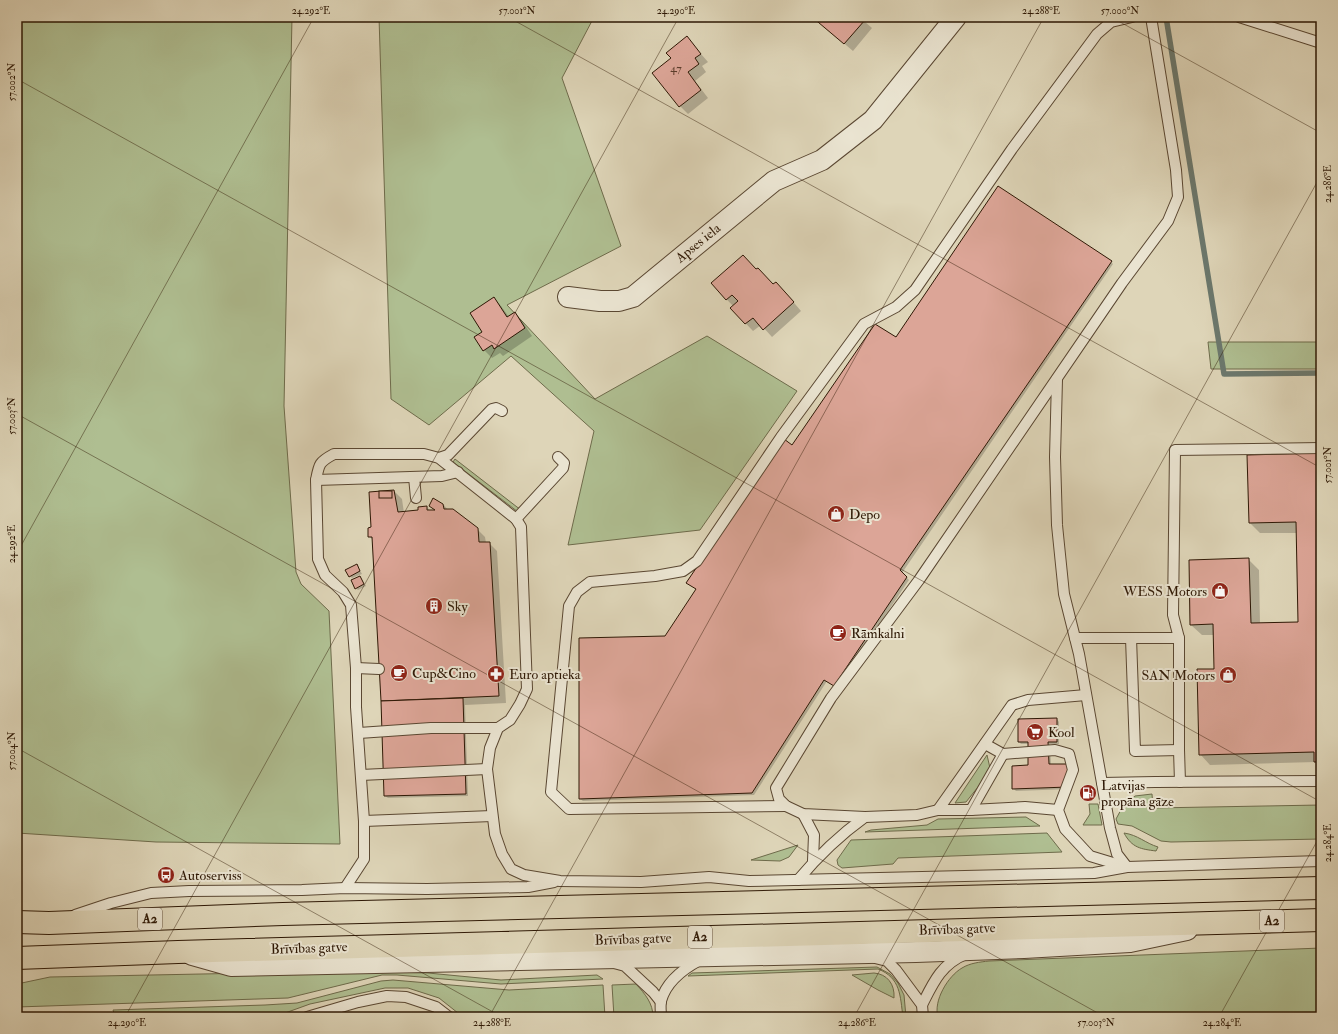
<svg xmlns="http://www.w3.org/2000/svg" width="1338" height="1034" font-family="'IM FELL Double Pica',serif">
<style>
.green{fill:#afbe91;stroke:#6e6b4b}
.shadow{fill:#0003}
.lines{fill:none;stroke-linecap:round;stroke-linejoin:round}
.stream{stroke:#6b786d;stroke-width:5.5}
.building{fill:#dca597;stroke:#2e1805}
.service-casing{stroke:#5a4732;stroke-width:12}
.minor-casing{stroke:#5a4732;stroke-width:22}
.trunk-casing{stroke:#2e1805;stroke-width:24}
.service{stroke:#eae4d1;stroke-width:10}
.minor{stroke:#eae4d1;stroke-width:20}
.trunk{stroke:#ded5b8;stroke-width:22}
.ticks{fill:none;stroke:#2e1805;stroke-width:1;stroke-opacity:0.45}
.labels{text-anchor:middle;dominant-baseline:central;stroke-width:4;stroke-linejoin:round;paint-order:stroke}
.number-label{font-size:12px;fill:#5a3b2a}
.shield{fill:#eae4d1;stroke:#665542;stroke-width:1}
.shield-label{font-size:13px;font-weight:bold;fill:#2e1805}
.street-label{font-size:14px;fill:#2e1805;stroke:#eae4d1}
.poi-label{font-size:14px;fill:#2e1805;stroke:#eae4d1;text-anchor:start}
.neatline{fill:none;stroke:#2e1805;stroke-width:1.5}
.ticks-label{font-size:10px;text-anchor:middle;fill:#2e1805}
</style>
<rect width="100%" height="100%" fill="#ded5b8"/>
<filter id="stains"><feTurbulence type="fractalNoise" baseFrequency=".005" numOctaves="4"/><feColorMatrix values="0 0 0 0 .2 0 0 0 0 .09 0 0 0 0 .02 0 0 0 .5 -.17"/></filter>
<radialGradient id="worn" r=".72"><stop offset=".6" stop-color="#630" stop-opacity="0"/><stop offset="1" stop-color="#630" stop-opacity=".3"/></radialGradient>
<!-- green -->
<g class="green">
<path d="M17 17H292L284 406 296 572 301 584 329 611 340 844 156 842 17 833Z"/>
<path d="M379 17H594L562 78 621 246 507 305 595 399 707 336 797 391 700 530 568 545 594 431 511 356 429 425 391 399Z"/>
<path d="M1208 342H1321V369H1211Z"/>
<path d="M455 459 517 507 520 509 518 512 453 462Z"/>
<path d="M987 755 990 768 978 787 966 802 955 803Z"/>
<path d="M1152 794 1153 808 1321 805V839L1171 842 1161 841 1132 826 1118 824 1116 819 1123 806 1135 796Z"/>
<path d="M1089 804H1098L1102 825H1083L1090 814Z"/>
<path d="M1026 817 1040 826 865 832 871 830 927 825 938 819Z"/>
<path d="M1047 833 1062 852 898 858 893 864 842 868 838 865 837 860 851 840Z"/>
<path d="M1124 833C1138 835 1145 843 1158 847L1156 851C1141 849 1132 848 1124 833Z"/>
<path d="M798 845 789 857 780 861 751 860Z"/>
<path d="M1321 948V1017H938C933 1001 948 976 962 968 970 963 980 962 989 961Z"/>
<path d="M877 967 890 974 898 983 904 995 906 1017H903C900 996 901 978 878 969L688 976 692 973Z"/>
<path d="M354 971 428 973 501 980 597 975 603 979 501 984 397 975H382L288 998 17 1007V984L50 977Z"/>
<path d="M874 973C887 974 895 984 894 998L878 990 852 975Z"/>
<path d="M393 980 509 990 603 985 605 1017H463L439 998 408 988H385L310 1004 274 1017H209L208 1013H114L113 1010 265 1005 297 1003 381 981Z"/>
<path d="M636 984C645 994 653 1003 653 1017H614L612 985Z"/>
</g>
<!-- shadow -->
<g class="shadow">
<path d="M813 17H869L865 22 872 28 853 51Z"/>
<path d="M687 38 708 62 702 66 706 72 695 81 708 98 688 114 680 106 654 73 672 59Z"/>
<path d="M1111 262 1113 264 902 573 909 580 837 687 827 681 754 795 583 801 580 799 665 637 697 590 690 585 793 446 896 338Z"/>
<path d="M757 270 774 285 784 291 801 311 772 337 761 325 753 331 731 308 733 306 712 284Z"/>
<path d="M494 298 501 306 509 317 514 314 522 321 532 336 503 356 500 353 492 358 484 350V332Z"/>
<path d="M1321 454V767L1316 762 1210 765 1200 754 1215 670 1214 635H1202L1191 625 1248 559 1259 570 1260 624 1299 623 1297 533H1260L1250 523 1248 456Z"/>
<path d="M394 491 402 499 404 513 419 511 427 507 430 511H435L430 506 443 504 448 510 477 529 485 537 486 543H489L497 551 506 703 465 705 468 796 388 798 385 796 382 701 373 540 369 536Z"/>
<path d="M357 565 362 574 352 578 350 576Z"/>
<path d="M360 577 366 586 358 590 356 588Z"/>
<path d="M1057 719 1059 722V744H1050L1051 765 1070 789 1016 791 1013 788 1029 766V744H1021L1019 742V720Z"/>
</g>
<g class="lines">
<!-- stream -->
<path class="stream" d="M1166 17 1224 374 1321 373"/>
</g>
<!-- building -->
<g class="building">
<path d="M812 17H861L865 20 844 44Z"/>
<path d="M687 36 701 54 695 58 699 64 688 72 701 90 679 107 652 73 671 58 666 53Z"/>
<path d="M998 186 1112 261 900 570 907 577 834 686 824 680 752 793 579 799V638L665 636 696 589 686 583 784 439 792 445 875 324 896 337Z"/>
<path d="M743 255 756 269 758 268 773 284 776 282 794 302 763 330 753 318 745 324 730 308 738 301 732 295 726 300 711 283Z"/>
<path d="M494 297 507 317 515 312 525 328 494 349 492 345 483 351 474 337 482 332 470 313Z"/>
<path d="M1321 453V762H1314V752L1199 755 1197 669H1214L1213 624 1190 625 1189 560 1249 558 1251 623 1298 622 1296 522 1249 523 1247 455Z"/>
<path d="M394 490 398 512 418 510V507L427 506V510H435L429 506 433 498 443 504 444 509H453L478 528 479 542H490L499 696 381 701 372 537H368V528L371 527 369 492Z"/>
<rect x="379" y="491" width="13" height="7"/>
<path d="M357 564 360 571 349 577 345 570Z"/>
<path d="M360 576 364 584 355 589 351 580Z"/>
<path d="M463 698 466 794 384 796 381 701Z"/>
<path d="M1057 718V742H1048L1049 764H1068V787L1012 789V766L1028 765V742H1018V719Z"/>
</g>
<g class="lines">
<!-- service casing -->
<g class="service-casing">
<g id="service">
<path d="M1239 17 1321 43"/>
<path d="M1057 379 1055 457 1057 525 1064 594 1079 654 1110 828 1117 854 1127 867"/>
<path d="M439 458 448 455 492 409 496 408 502 411"/>
<path d="M414 477 416 498"/>
<path d="M316 480 442 476 458 472"/>
<path d="M516 519 563 468 564 463 558 457"/>
<path d="M1075 638H1179L1173 615 1175 450 1321 448"/>
<path d="M1131 638 1135 751 1179 750"/>
<path d="M1179 638V750L1180 782"/>
<path d="M356 668 379 669"/>
<path d="M359 733 431 728H498"/>
<path d="M985 744 1003 754 1055 750 1069 754 1073 770 1058 810 1065 829 1090 856 1123 866"/>
<path d="M1003 754 971 810H938L917 815 865 817 803 814 786 806 779 799 776 788 831 698 919 580 1122 283 1168 221 1178 197 1176 170 1151 17"/>
<path d="M361 775 487 769"/>
<path d="M1102 783 1155 782 1321 781"/>
<path d="M786 806 569 809 551 792 569 606 577 592 590 582 655 576 683 571 697 561 781 437 864 324 896 307 915 290 1012 149 1097 34 1111 22 1132 17"/>
<path d="M938 810 1012 705 1028 700 1086 695"/>
<path d="M971 810 1025 807 1058 810"/>
<path d="M803 814 814 835 813 861"/>
<path d="M364 821 492 816"/>
<path d="M798 880C818 856 840 835 865 817"/>
<path d="M345 888 364 859V821L356 707V668L351 605 343 592 325 575 318 559 316 480C319 464 319 462 334 454H424L439 458 516 519 521 527 527 689 520 704 510 720 498 728 490 748 487 769 495 834 502 854 511 869 524 875 560 881 641 882 709 877 749 881 1094 873 1127 867 1321 861"/>
<path d="M75 915 111 903 151 893 189 891 302 890 345 888 427 889 528 887 554 882"/>
<path d="M875 958 887 961 896 970 922 1005 923 1017"/>
<path d="M614 963 625 966 653 992 661 1002"/>
<path d="M922 1005C933 983 941 964 966 954"/>
<path d="M307 1017 358 1002 387 996 406 997 436 1007 449 1017"/>
<path d="M661 1017C661 1012 660 1006 661 1001 666 982 683 969 700 960"/>
</g>
</g>
<!-- minor casing -->
<g class="minor-casing">
<g id="minor">
<path d="M568 297 600 301H619L633 297 774 181 822 160 873 120 956 17"/>
<path d="M192 955 231 966 916 952 1024 948 1130 942 1187 930"/>
</g>
</g>
<!-- trunk casing -->
<g class="trunk-casing">
<g id="trunk">
<path d="M17 922 49 923 283 914 1321 888"/>
<path d="M17 958 178 952 1321 920"/>
</g>
</g>
<!-- service -->
<use href="#service" class="service"/>
<!-- minor -->
<use href="#minor" class="minor"/>
<!-- trunk -->
<use href="#trunk" class="trunk"/>
</g>
<!-- ticks -->
<path class="ticks" d="M508 17 1321 468M1111 17 1321 133M17 79 1321 802M17 414 1105 1017M17 553 314 17M17 748 502 1017M125 1017 679 17M489 1017 1044 17M854 1017 1321 175M1219 1017 1321 834"/>
<!-- icons -->
<defs>
<g id="shop-disc" transform="scale(0.9)"><circle r="9.5" fill="#8f2418" stroke="#eae4d1"/><path d="M-5-2.5h2.3a2.7 3.5 0 0 1 5.4 0H5L5.5 6h-11ZM-1.5-2.5h3a1.5 2.3 0 0 0-3 0Z" fill="#fff"/></g>
<g id="building-disc" transform="scale(0.9)"><circle r="9.5" fill="#8f2418" stroke="#eae4d1"/><path d="M-4-6H4V6H1V3H-1V6H-4ZM-2.5-4.3h1.7v1.8h-1.7ZM.8-4.3h1.7v1.8H.8ZM-2.5-1h1.7V.8h-1.7ZM.8-1h1.7V.8H.8Z" fill="#fff"/></g>
<g id="cafe-disc" transform="scale(0.9)"><circle r="9.5" fill="#8f2418" stroke="#eae4d1"/><path d="M-5.5-4.5H6V0H3Q3 3.5 0 3.5H-2.5Q-5.5 3.5-5.5 0ZM3-3.2v2h1.7v-2ZM-6 4.5H4V6H-6Z" fill="#fff"/></g>
<g id="pharmacy-disc" transform="scale(0.9)"><circle r="9.5" fill="#8f2418" stroke="#eae4d1"/><path d="M-2-6h4v4h4v4h-4v4h-4v-4h-4v-4h4Z" fill="#fff"/></g>
<g id="supermarket-disc" transform="scale(0.9)"><circle r="9.5" fill="#8f2418" stroke="#eae4d1"/><path d="M-6-5.5h2.5l.6 2H6L4.5 2H-2.5L-4.4-4H-6ZM-1.5 3.2a1.3 1.3 0 1 0 .1 0ZM3 3.2a1.3 1.3 0 1 0 .1 0Z" fill="#fff"/></g>
<g id="fuel-disc" transform="scale(0.9)"><circle r="9.5" fill="#8f2418" stroke="#eae4d1"/><path d="M-5.5-6h7V0h2V4h1.3V-2.5L3-4.5l.8-.8L6-3V5H2.5V1h-1V6h-7ZM-4.2-4.7v3.2H.2V-4.7Z" fill="#fff"/></g>
<g id="bus-disc" transform="scale(0.9)"><circle r="9.5" fill="#8f2418" stroke="#eae4d1"/><path d="M-5-6H5V4H4V6H2V4H-2V6H-4V4H-5ZM-3.5-4V0h7V-4ZM-3.5 1.2v1.5H-2V1.2ZM2 1.2v1.5H3.5V1.2Z" fill="#fff"/></g>
</defs>
<g fill-rule="evenodd">
<use href="#shop-disc" x="836" y="514"/>
<use href="#shop-disc" x="1220" y="591"/>
<use href="#building-disc" x="434" y="606"/>
<use href="#cafe-disc" x="838" y="633"/>
<use href="#cafe-disc" x="399" y="673"/>
<use href="#pharmacy-disc" x="496" y="674"/>
<use href="#shop-disc" x="1228" y="675"/>
<use href="#supermarket-disc" x="1035" y="732"/>
<use href="#fuel-disc" x="1088" y="793"/>
<use href="#bus-disc" x="166" y="875"/>
</g>
<g class="labels">
<!-- number labels -->
<g class="number-label">
<text x="676" y="68">47</text>
</g>
<!-- shield labels -->
<g class="shield">
<rect x="138" y="908" width="24" height="22" rx="3"/>
<rect x="1260" y="910" width="24" height="22" rx="3"/>
<rect x="688" y="926" width="24" height="22" rx="3"/>
</g>
<g class="shield-label">
<text x="150" y="919">A2</text>
<text x="1272" y="921">A2</text>
<text x="700" y="937">A2</text>
</g>
<!-- street labels -->
<g class="street-label">
<text transform="translate(698 243) rotate(-39)">Apses iela</text>
<text transform="translate(957 929) rotate(-2)">Brīvības gatve</text>
<text transform="translate(633 939) rotate(-2)">Brīvības gatve</text>
<text transform="translate(309 948) rotate(-2)">Brīvības gatve</text>
</g>
<!-- poi labels -->
<g class="poi-label">
<text x="849" y="514">Depo</text>
<text x="1207" y="591" text-anchor="end">WESS Motors</text>
<text x="447" y="606">Sky</text>
<text x="851" y="633">Rāmkalni</text>
<text x="412" y="673">Cup&amp;Cino</text>
<text x="509" y="674">Euro aptieka</text>
<text x="1215" y="675" text-anchor="end">SAN Motors</text>
<text x="1048" y="732">Kool</text>
<text x="1101" y="785">Latvijas<tspan x="1101" dy="16">propāna gāze</tspan></text>
<text x="179" y="875">Autoserviss</text>
</g>
</g>
<!-- margin -->
<rect width="1338" height="1034" fill="none" stroke="#ded5b8" stroke-width="44"/>
<rect x="22" y="22" width="1294" height="990" class="neatline"/>
<g class="ticks-label">
<text x="311" y="14">24.292°E</text>
<text x="517" y="14">57.001°N</text>
<text x="676" y="14">24.290°E</text>
<text x="1041" y="14">24.288°E</text>
<text x="1120" y="14">57.000°N</text>
<text transform="translate(11 82) rotate(-90)" y="4">57.002°N</text>
<text transform="translate(1327 184) rotate(-90)" y="4">24.286°E</text>
<text transform="translate(11 416) rotate(-90)" y="4">57.003°N</text>
<text transform="translate(1327 465) rotate(-90)" y="4">57.001°N</text>
<text transform="translate(11 544) rotate(-90)" y="4">24.292°E</text>
<text transform="translate(11 751) rotate(-90)" y="4">57.004°N</text>
<text transform="translate(1327 843) rotate(-90)" y="4">24.284°E</text>
<text x="127" y="1026">24.290°E</text>
<text x="492" y="1026">24.288°E</text>
<text x="857" y="1026">24.286°E</text>
<text x="1096" y="1026">57.003°N</text>
<text x="1222" y="1026">24.284°E</text>
</g>
<rect width="100%" height="100%" filter="url(#stains)"/>
<rect width="100%" height="100%" fill="url(#worn)"/>
</svg>
